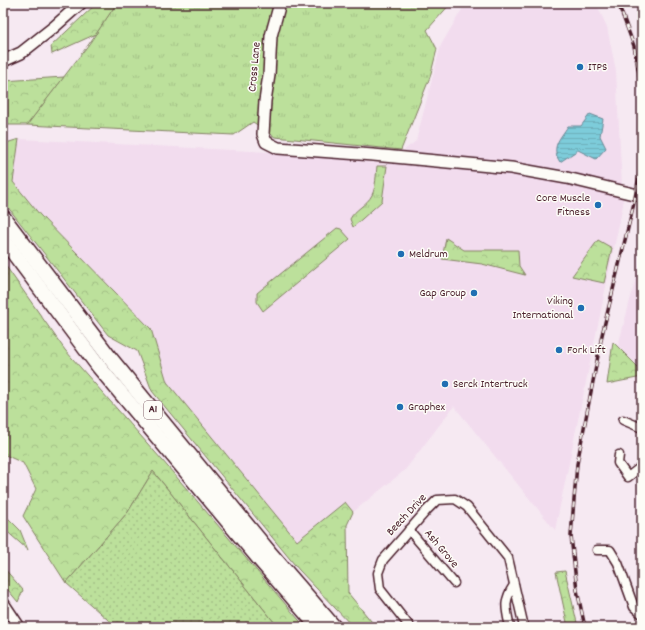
<svg xmlns="http://www.w3.org/2000/svg" width="645" height="630" font-family="Dekko,sans-serif">
<style>
.built{fill:#f2dcee}
.grass{fill:url(#grass-tufts);stroke:#838063}
.forest{fill:url(#forest-crowns);stroke:#838063}
.park{fill:url(#park-dots);stroke:#838063}
.water{fill:url(#water-rules);stroke:#698794}
.lines{fill:none;stroke-linecap:round;stroke-linejoin:round}
.street-casing{stroke:#4a1f2b;stroke-width:11}
.secondary-casing{stroke:#4a1f2b;stroke-width:14}
.highway-casing{stroke:#4a1f2b;stroke-width:17}
.street{stroke:#fdfcf7;stroke-width:8}
.secondary{stroke:#fdfcf7;stroke-width:11}
.highway{stroke:#fdfcf7;stroke-width:14}
.rail-casing{stroke:#4a1f2b;stroke-width:3.5}
.rail{stroke:#fdfcf7;stroke-width:2;stroke-dasharray:6;stroke-linecap:butt}
.poi-dot{fill:#1f6fb2;stroke:#fdfcf7;stroke-width:1.5}
.labels{text-anchor:middle;dominant-baseline:central;stroke-width:3;stroke-linejoin:round;paint-order:stroke}
.shield{fill:#fdfcf7;stroke:#806168;stroke-width:1}
.shield-label{font-size:11px;font-weight:bold;fill:#4a1f2b}
.street-label{font-size:12px;fill:#4a1f2b;stroke:#fdfcf7}
.poi-label{font-size:12px;fill:#4a1f2b;stroke:#fdfcf7;text-anchor:start}
</style>
<defs>
<pattern id="grass-tufts" width="24" height="20" patternUnits="userSpaceOnUse"><rect width="24" height="20" fill="#bce09b"/><path d="M3 7l-1-3M5 7V3M7 7l1-3M15 17l-1-3M17 17v-4M19 17l1-3" fill="none" stroke="#a3c086"/></pattern>
<pattern id="forest-crowns" width="20" height="18" patternUnits="userSpaceOnUse"><rect width="20" height="18" fill="#bce09b"/><path d="M2 6a3 3 0 1 1 6 0M12 15a3 3 0 1 1 6 0" fill="none" stroke="#a3c086"/></pattern>
<pattern id="park-dots" width="8" height="8" patternUnits="userSpaceOnUse"><rect width="8" height="8" fill="#bce09b"/><path d="M2 2h.1M6 6h.1" fill="none" stroke="#a3c086" stroke-width="1.8" stroke-linecap="round"/></pattern>
<pattern id="water-rules" width="6" height="5" patternUnits="userSpaceOnUse"><rect width="6" height="5" fill="#7dccda"/><path d="M0 2.5h6" fill="none" stroke="#6eafbb"/></pattern>
</defs>
<rect width="100%" height="100%" fill="#f6e9f2"/>
<filter id="ink" filterUnits="userSpaceOnUse"><feTurbulence type="fractalNoise" baseFrequency=".025" numOctaves="2"/><feDisplacementMap in="SourceGraphic" scale="8" xChannelSelector="R" yChannelSelector="G"/><feConvolveMatrix kernelMatrix="1 2 1 2 8 2 1 2 1" color-interpolation-filters="sRGB"/></filter>
<g filter="url(#ink)">
<!-- built -->
<g class="built">
<path d="M461 3H596L607 27 616 71 623 205 555 530 454 406 405 470 353 512 345 502 297 542 167 382 151 329 40 215 13 182 19 139 270 152 386 164 416 141 441 45 464 6Z"/>
<path d="M633 3H642V36L635 7Z"/>
<path d="M642 255V369L618 346Z"/>
</g>
<!-- grass -->
<g class="grass">
<path d="M117 3H451L427 30 437 49 430 77 401 150 275 137 253 122 234 135 27 125 89 44Z"/>
<path d="M377 166H387L382 201 353 227 350 219C355 209 367 205 372 195 376 187 376 174 377 166Z"/>
<path d="M337 228 341 229 350 239 263 311 257 302V293Z"/>
</g>
<!-- forest -->
<g class="forest">
<path d="M97 3H117L96 34 52 54 51 46Z"/>
<path d="M64 77 27 125H3V81Z"/>
<path d="M19 139 13 182 40 215 151 329 167 382 297 541 345 502 353 512 347 525 348 593 376 627H353L299 570 152 391 137 351 108 335 3 201V144Z"/>
<path d="M446 238 464 250H518L519 266 525 275 482 264 442 259Z"/>
<path d="M598 240 612 248 604 283 572 276Z"/>
<path d="M3 262 65 350 162 460 305 627H278L153 471 128 512 66 583 23 516 36 489 23 463 3 454Z"/>
<path d="M613 342 642 371V377L607 384Z"/>
<path d="M3 513 20 530 28 550 3 528Z"/>
<path d="M3 567 23 590 18 602 3 584Z"/>
<path d="M565 571 578 627H568L556 572Z"/>
</g>
<!-- park -->
<path class="park" d="M153 471 278 627H116L66 583 128 512Z"/>
<!-- water -->
<path class="water" d="M590 114 603 119 600 136 606 148 596 159 578 150 560 162C550 147 560 139 568 126H581Z"/>
<g class="lines">
<!-- street casing -->
<g class="street-casing">
<g id="street">
<path d="M623 420 642 428"/>
<path d="M619 455 618 463 628 477 642 466"/>
<path d="M409 530 454 583"/>
<path d="M597 550H610L618 563 634 607 642 614"/>
<path d="M410 627 380 589 378 573 383 560 427 510 437 500 455 499 467 507 508 558 524 627"/>
<path d="M510 627C506 609 503 601 514 585"/>
</g>
</g>
<!-- secondary casing -->
<g class="secondary-casing">
<g id="secondary">
<path d="M280 3 271 36 269 75 265 101 263 134 266 142 278 148 373 155 511 168 567 178 642 196"/>
<path d="M3 61 21 53 54 27 81 3"/>
<path d="M3 603 19 627"/>
</g>
</g>
<!-- highway casing -->
<g class="highway-casing">
<g id="highway">
<path d="M3 217 110 358 269 552 334 627"/>
<path d="M3 239 99 367 261 561 318 627"/>
</g>
</g>
<!-- street -->
<use href="#street" class="street"/>
<!-- secondary -->
<use href="#secondary" class="secondary"/>
<!-- highway -->
<use href="#highway" class="highway"/>
<!-- rail casing -->
<g class="rail-casing">
<g id="rail">
<path d="M618 3 634 46 642 90"/>
<path d="M585 627 577 590 571 536 577 464 602 335 634 203 642 160"/>
</g>
</g>
<!-- rail -->
<use href="#rail" class="rail"/>
</g>
</g>
<!-- markers -->
<g class="poi-dot">
<circle cx="580" cy="67" r="4"/>
<circle cx="598" cy="205" r="4"/>
<circle cx="401" cy="254" r="4"/>
<circle cx="474" cy="293" r="4"/>
<circle cx="581" cy="308" r="4"/>
<circle cx="559" cy="350" r="4"/>
<circle cx="445" cy="384" r="4"/>
<circle cx="400" cy="407" r="4"/>
</g>
<g class="labels">
<!-- shield labels -->
<rect class="shield" x="144" y="401" width="18" height="18" rx="3"/>
<g class="shield-label">
<text x="153" y="410">A1</text>
</g>
<!-- street labels -->
<g class="street-label">
<text transform="translate(255 67) rotate(-85)">Cross Lane</text>
<text transform="translate(407 515) rotate(-47)">Beech Drive</text>
<text transform="translate(441 549) rotate(50)">Ash Grove</text>
</g>
<!-- poi labels -->
<g class="poi-label">
<text x="588" y="67">ITPS</text>
<text x="590" y="198" text-anchor="end">Core Muscle<tspan x="590" dy="14">Fitness</tspan></text>
<text x="409" y="254">Meldrum</text>
<text x="466" y="293" text-anchor="end">Gap Group</text>
<text x="573" y="301" text-anchor="end">Viking<tspan x="573" dy="14">International</tspan></text>
<text x="567" y="350">Fork Lift</text>
<text x="453" y="384">Serck Intertruck</text>
<text x="408" y="407">Graphex</text>
</g>
</g>
<!-- margin -->
<rect width="645" height="630" fill="none" stroke="#fdfcf7" stroke-width="16"/>
<rect x="8" y="8" width="629" height="614" fill="none" stroke="#4a1f2b" stroke-width="1.5" filter="url(#ink)"/>
</svg>
